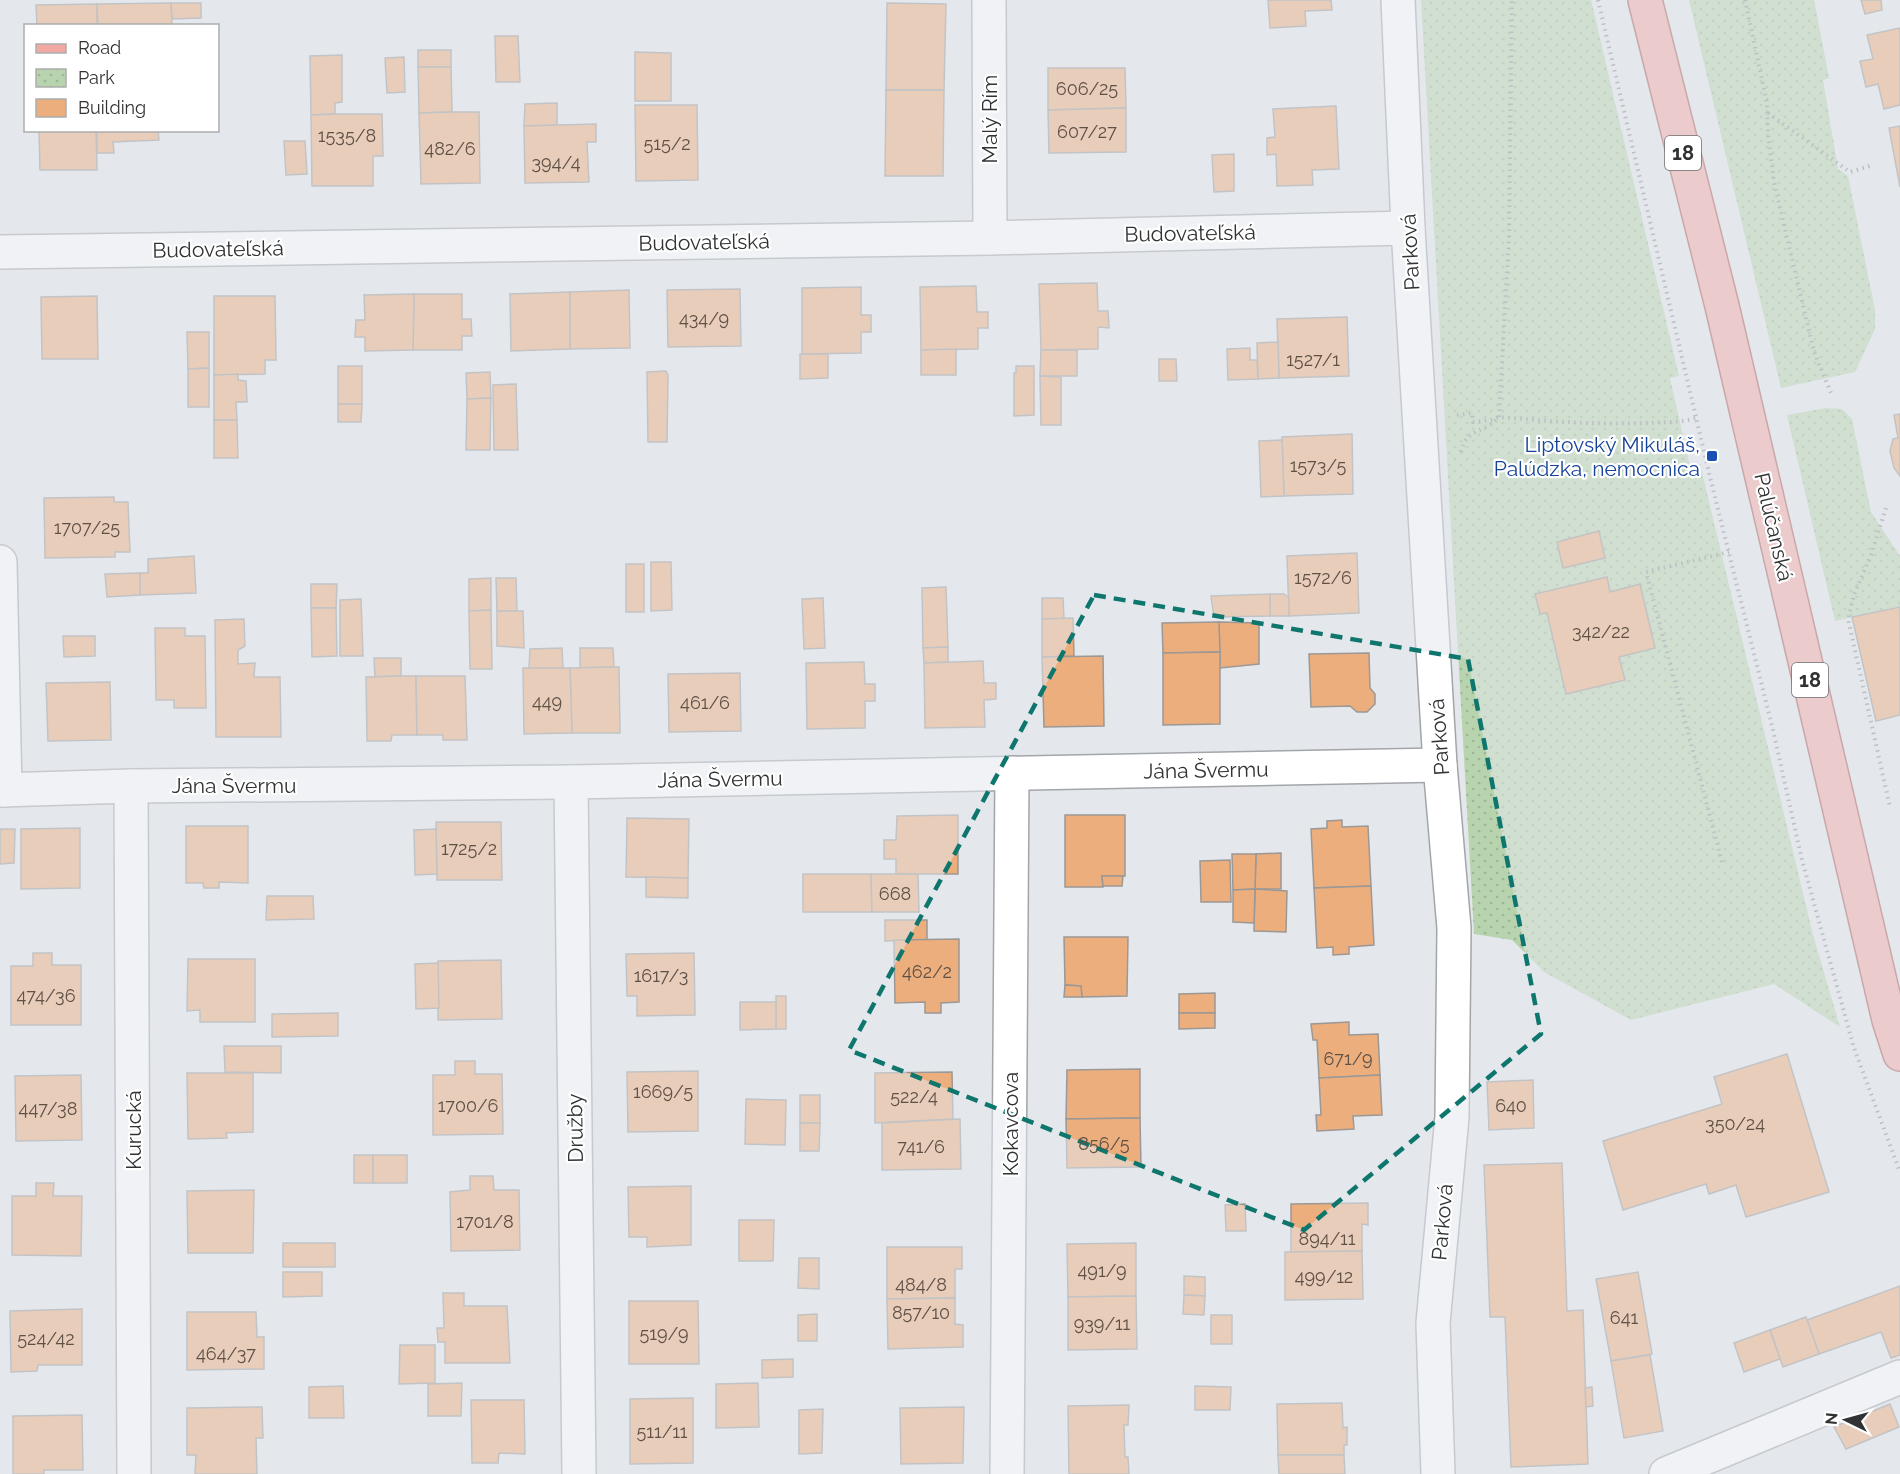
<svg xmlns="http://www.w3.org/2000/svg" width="1900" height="1474" font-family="Raleway,sans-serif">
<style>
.park{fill:url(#park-dots)}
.building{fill:#edae7d;stroke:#9c9895;stroke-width:1.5}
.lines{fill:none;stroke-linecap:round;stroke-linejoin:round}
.minor-casing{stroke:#a2a5a9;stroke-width:36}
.major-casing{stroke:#aa5a54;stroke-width:36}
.path{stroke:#8d9093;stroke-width:4;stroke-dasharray:1.5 4.5;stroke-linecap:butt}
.minor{stroke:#fff;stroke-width:33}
.major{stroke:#f3a9a3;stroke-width:33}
.marked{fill:none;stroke:#0f766e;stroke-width:4.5;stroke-dasharray:12 8;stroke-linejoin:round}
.transit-dot{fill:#1a4fb4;stroke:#fff;stroke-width:2}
.labels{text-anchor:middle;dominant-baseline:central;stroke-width:4.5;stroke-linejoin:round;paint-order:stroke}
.number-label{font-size:18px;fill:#5f5146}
.shield{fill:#fff;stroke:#6e7070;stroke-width:1.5}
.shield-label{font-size:20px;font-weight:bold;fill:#303233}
.street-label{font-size:21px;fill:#303233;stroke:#fff}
.transit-label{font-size:21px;fill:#164399;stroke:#fff;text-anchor:end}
</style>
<defs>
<pattern id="park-dots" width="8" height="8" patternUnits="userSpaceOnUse" patternTransform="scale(1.5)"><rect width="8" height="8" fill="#b8d4ae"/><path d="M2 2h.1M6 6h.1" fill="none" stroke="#9eb696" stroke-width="1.8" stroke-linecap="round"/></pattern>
</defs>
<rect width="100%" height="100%" fill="#e4e8ec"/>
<!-- park -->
<g class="park">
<path d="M1421 0H1591L1679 376 1670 378 1690 466 1700 464 1813 935 1840 1027 1774 984 1631 1020 1544 972 1512 940 1474 934Z"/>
<path d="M1689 0H1814L1829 78 1823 80 1838 169 1848 176 1875 310V329L1855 372 1781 388Z"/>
<path d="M1826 408 1842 409 1852 419 1871 512 1900 556V606L1835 621 1787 415Z"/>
</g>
<!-- building -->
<g class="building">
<path d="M1268 0H1331L1332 10 1305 11 1306 26 1270 28Z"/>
<path d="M1861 0H1881L1882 10 1865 14Z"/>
<path d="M171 3 172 26H98L97 4Z"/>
<path d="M171 3H201V18L172 19Z"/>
<path d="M887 3 946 4 944 90H886Z"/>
<path d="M97 4V26H37L36 5Z"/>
<path d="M1900 28V105L1884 109 1878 84 1866 87 1860 61 1873 59 1867 35Z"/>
<path d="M495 36H518L520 82H496Z"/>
<rect x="418" y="50" width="33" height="17"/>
<path d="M635 52 671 53V101H635Z"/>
<path d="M342 55V102L335 103V114L311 115 310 56Z"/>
<path d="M404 57 405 92 387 93 385 58Z"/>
<path d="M418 67H451L452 112 419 113Z"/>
<path d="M1048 68H1125L1126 108 1048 110Z"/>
<path d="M886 90H944L943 176H885Z"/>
<path d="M557 103V125L524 126 525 104Z"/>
<path d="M635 105H697L698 180 636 181Z"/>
<path d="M1336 106 1339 169 1312 170 1313 185 1277 186 1276 154 1267 155V138L1275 137 1273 109Z"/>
<path d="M1126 108V152L1049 153 1048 110Z"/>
<path d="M452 112H479L480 183 421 184 419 113Z"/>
<path d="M335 114H382L383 156H373V186H312L311 115Z"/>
<path d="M596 124V142H587L589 182 525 183 524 126Z"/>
<path d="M1900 126V187L1889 128Z"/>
<path d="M39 130H96L97 170H40Z"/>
<path d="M97 130H158L159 140 113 142 114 153H97Z"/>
<path d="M284 141H305L307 174 286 175Z"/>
<path d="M1234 154V191L1214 192 1212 155Z"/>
<path d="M1097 283 1098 311H1108L1109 328 1098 327V349L1041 350 1039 284Z"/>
<path d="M976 286 977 312H988V328H978V349L921 350 920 287Z"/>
<path d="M861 287V315H871V332H861V353L802 354V288Z"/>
<path d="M740 289 741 346 668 347 667 290Z"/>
<path d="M629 290 630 348 570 349V292Z"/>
<path d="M570 292V349L511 351 510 294Z"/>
<path d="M414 294H462V319H471L472 336H462V350H413Z"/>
<path d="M414 294 413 350 365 351V337H355L356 320H365L364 295Z"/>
<path d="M97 296 98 359H42L41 297Z"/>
<path d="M214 296H275L276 360H265V374L214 375Z"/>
<path d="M1347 317 1349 376 1279 378 1277 319Z"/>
<path d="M187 332H209V368L188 369Z"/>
<path d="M1278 342 1279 378 1258 379 1257 343Z"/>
<path d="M1250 348V360H1257L1258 379 1228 380 1227 349Z"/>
<path d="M956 349V375H921V350Z"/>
<path d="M1041 350H1077V376H1040Z"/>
<path d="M800 354H828V378L800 379Z"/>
<path d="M1159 359H1176L1177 381H1159Z"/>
<rect x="338" y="366" width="24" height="38"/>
<path d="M1016 366H1034V415L1014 416V373H1016Z"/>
<path d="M209 368V407H188V369Z"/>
<path d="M666 371 668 375 667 442H648L647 372Z"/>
<path d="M490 372 491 398 467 399 466 373Z"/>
<path d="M238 374V380L246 381 247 402H236L237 420H214V375Z"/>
<path d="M1040 376 1061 377V425H1041Z"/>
<path d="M516 384 518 450H494L493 385Z"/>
<path d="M491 398 490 450H466L467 399Z"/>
<path d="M338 404H362L361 422H338Z"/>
<path d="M1900 414V476L1894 468 1890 451 1893 439 1898 438 1894 415Z"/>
<path d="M214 420H237L238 458H214Z"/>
<path d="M1352 434 1353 494 1284 496 1282 437Z"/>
<path d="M1282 440 1284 496 1261 497 1259 441Z"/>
<path d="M114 497V502H128L130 552H115V557L45 558 44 498Z"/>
<path d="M1599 531 1605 558 1563 568 1557 542Z"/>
<path d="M1357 553 1359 613 1289 616 1287 556Z"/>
<path d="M194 556 196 593 140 595V573H148V559Z"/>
<path d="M651 562H671L672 610 651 611Z"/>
<rect x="626" y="564" width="18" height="48"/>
<path d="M140 573V595L107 597 105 574Z"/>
<path d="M1607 577 1610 592 1640 584 1655 648 1619 657 1625 680 1566 694 1547 613 1540 614 1535 594Z"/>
<path d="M491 578V610L469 611V579Z"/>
<path d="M496 578H516L517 611H497Z"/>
<path d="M311 584H337L336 608H311Z"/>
<path d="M946 587 948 647 923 648 922 588Z"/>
<path d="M1270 594H1284L1289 598V616H1270Z"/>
<path d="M1270 594V616L1214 617 1211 596Z"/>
<path d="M823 598 825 648 804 649 802 599Z"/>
<path d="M1042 598H1063L1064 619H1042Z"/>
<path d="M361 599 363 656H340V600Z"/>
<path d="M1900 607V715L1876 721 1852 617Z"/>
<path d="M311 608H336L337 656 312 657Z"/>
<path d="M491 610 492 669H470L469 611Z"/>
<path d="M497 611H523L524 648 497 646Z"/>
<path d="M1073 618 1074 656 1042 657V619Z"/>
<path d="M244 619 245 646 238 650V664L255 663 254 677H280L281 737H216L215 620Z"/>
<path d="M1219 622 1259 623V664L1220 668Z"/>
<path d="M1219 622 1220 652 1163 653 1162 623Z"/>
<path d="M155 628H185V636H205L206 708H174V700H156Z"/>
<path d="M63 636H95V656L64 657Z"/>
<path d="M948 647V662L924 663 923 648Z"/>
<path d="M562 648 563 668 529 669 530 649Z"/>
<path d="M580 648H613L614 667 580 668Z"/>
<path d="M1220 652V724L1163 725V653Z"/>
<path d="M1369 653 1370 688 1375 694V704L1367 712H1357L1350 706 1311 707 1309 654Z"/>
<path d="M1103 656 1104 726 1044 727 1042 657Z"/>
<path d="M374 658H401V676L375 677Z"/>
<path d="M983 661 984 683H996V699L984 700 985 727 925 728 924 663Z"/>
<path d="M864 662 865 684H875V701H865V728L807 729 806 663Z"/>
<path d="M614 667H619L620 733H572L570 668Z"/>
<path d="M523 668H570L572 733 524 734Z"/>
<path d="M740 673 741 731 669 732 668 674Z"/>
<path d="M401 676H416L417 735H392L391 741H367L366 677Z"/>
<path d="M416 676H465L467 740H443V735H417Z"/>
<path d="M110 682 111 740 48 741 46 683Z"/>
<path d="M958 815V874H896V859H884V840H896L897 816Z"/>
<path d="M1065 815H1125V876H1102L1103 887H1065Z"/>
<path d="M627 818 689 819 688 878 626 877Z"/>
<path d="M1342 820V827L1368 826 1371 886 1314 888 1311 829 1327 828V821Z"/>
<path d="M436 822H501L502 880H437Z"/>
<path d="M186 826H248V883L219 882V888H204L203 883H186Z"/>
<path d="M80 828V888L21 889V829Z"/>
<path d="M0 829H15L14 863 0 864Z"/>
<path d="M436 829 437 874 415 875 414 830Z"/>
<path d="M1281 853V889H1255L1256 854Z"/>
<path d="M1232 854H1256L1255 889 1233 890Z"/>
<path d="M1230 860 1231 902H1201L1200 861Z"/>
<path d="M803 874H871L872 912H803Z"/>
<path d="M871 874H918L919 912H872Z"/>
<path d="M1102 876H1123L1122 886H1103Z"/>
<path d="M646 877 688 878V898L646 897Z"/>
<path d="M1371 886 1374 945 1349 947V954L1333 955V947L1317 948 1314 888Z"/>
<path d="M1255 889 1287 891 1286 932 1254 931Z"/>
<path d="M1255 889 1254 923 1233 922V890Z"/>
<path d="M267 896H313L314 919 266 920Z"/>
<path d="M885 920H927V940L885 941Z"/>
<path d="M1064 937H1128L1127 996 1082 997 1081 986 1065 985Z"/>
<path d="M959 939V1002L941 1003V1013H925V1002L895 1003 894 940Z"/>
<path d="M33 953H52V965H81V1025H11V966H33Z"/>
<path d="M694 953 695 1015 637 1016V996H627L626 954Z"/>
<path d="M188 959H255V1022H200V1010L187 1011Z"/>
<path d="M501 960 502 1019 438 1020V961Z"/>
<path d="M438 963 439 1008 416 1009 415 964Z"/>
<path d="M1065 985 1081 986 1082 997H1064Z"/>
<path d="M1215 993V1013H1179V994Z"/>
<rect x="776" y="996" width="10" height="33"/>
<path d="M740 1002H776V1029L740 1030Z"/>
<path d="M338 1013V1036L272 1037V1014Z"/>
<path d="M1179 1013H1215V1028L1179 1029Z"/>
<path d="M1349 1022V1035L1378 1034 1380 1075 1319 1078 1317 1040H1313L1311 1024Z"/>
<path d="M224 1046H281V1073L225 1072Z"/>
<path d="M1787 1054 1829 1192 1746 1217 1736 1185 1709 1194 1706 1184 1623 1210 1603 1141 1722 1104 1714 1077Z"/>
<path d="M455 1061H475V1074H502L503 1134 433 1135V1075H455Z"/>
<path d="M1140 1069V1118L1066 1119 1067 1070Z"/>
<path d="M698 1071V1131L628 1132 627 1072Z"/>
<path d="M952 1072 953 1119 875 1123V1073Z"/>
<path d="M187 1073H253V1132L226 1133 227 1138 188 1139Z"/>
<path d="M81 1075 82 1140 16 1141 15 1076Z"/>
<path d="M1380 1075 1382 1115 1353 1116 1354 1129 1317 1131 1316 1115H1321L1319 1078Z"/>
<path d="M1533 1080 1534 1128 1489 1130 1487 1082Z"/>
<rect x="800" y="1095" width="20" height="28"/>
<path d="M746 1099 786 1100 785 1145 745 1144Z"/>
<path d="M1140 1118 1141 1167 1067 1168 1066 1119Z"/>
<path d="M960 1119 961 1169 882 1170V1123Z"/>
<path d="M800 1123H820L819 1151H800Z"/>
<rect x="354" y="1155" width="19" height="28"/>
<rect x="373" y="1155" width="34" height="28"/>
<path d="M1562 1163 1567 1311 1583 1310 1588 1464 1511 1467 1505 1317H1490L1484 1165Z"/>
<path d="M470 1176H493L494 1190H519L520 1250 451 1251 450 1192 470 1190Z"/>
<path d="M36 1183H54L53 1196H82L81 1256 12 1255V1196H36Z"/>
<path d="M691 1186V1245L647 1247V1237H629L628 1187Z"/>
<path d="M254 1190 253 1253H188L187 1191Z"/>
<path d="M1368 1203V1225L1362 1224V1251L1291 1252V1204Z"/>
<path d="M1245 1204 1246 1231H1226L1225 1205Z"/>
<path d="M739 1220H774L773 1261H739Z"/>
<rect x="283" y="1243" width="52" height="24"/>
<path d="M1136 1243V1296L1068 1297 1067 1244Z"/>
<path d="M887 1247H962V1269H955V1298L887 1299Z"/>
<path d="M1362 1251 1363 1299 1285 1300V1252Z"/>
<path d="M799 1258H819V1289L798 1288Z"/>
<path d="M283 1272H322V1296L283 1297Z"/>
<path d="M1638 1272 1652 1354 1611 1361 1596 1279Z"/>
<path d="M1184 1276 1205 1277V1296L1184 1295Z"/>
<path d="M1900 1286V1355L1891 1358 1881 1332 1819 1354 1807 1320Z"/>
<path d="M443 1293H464V1306H507L510 1363H445V1342H438L437 1328H444Z"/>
<path d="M1184 1295 1205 1296 1204 1315 1183 1314Z"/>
<path d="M1136 1296 1137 1349 1068 1350V1297Z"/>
<path d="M955 1298V1324L963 1325V1347L888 1349 887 1299Z"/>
<path d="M629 1301H698L699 1364H629Z"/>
<path d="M82 1309V1365H38L37 1371 11 1372 10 1311Z"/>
<path d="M187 1312H256L257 1337H264V1369L187 1370Z"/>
<path d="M817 1314V1341H798V1315Z"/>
<rect x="1211" y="1315" width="21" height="29"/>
<path d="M1806 1317 1819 1354 1783 1367 1770 1330Z"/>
<path d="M1770 1330 1780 1359 1744 1372 1734 1343Z"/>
<path d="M400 1345H435V1383L399 1384Z"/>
<path d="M1650 1355 1663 1431 1624 1438 1611 1361Z"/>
<path d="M793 1359V1377L762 1378V1360Z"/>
<path d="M462 1383 461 1416H428V1384Z"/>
<path d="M758 1383 759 1427 716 1428V1384Z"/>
<path d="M343 1386 344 1418H309V1387Z"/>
<path d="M1195 1386 1231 1387 1230 1410H1195Z"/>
<path d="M1592 1387 1593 1406 1586 1407 1585 1388Z"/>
<path d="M693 1398V1463L630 1464V1399Z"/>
<path d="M471 1400H524L525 1454 499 1453 498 1463H472Z"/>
<path d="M1342 1403 1343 1428 1347 1427V1445H1344V1455H1278L1277 1404Z"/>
<path d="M1890 1404 1899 1427 1846 1449 1834 1427Z"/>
<path d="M1129 1405 1128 1425H1124L1125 1457H1128L1129 1474H1069L1068 1406Z"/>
<path d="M262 1407 263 1438H256L257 1474H195L196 1455H187V1408Z"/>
<path d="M964 1407 963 1463 901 1464 900 1408Z"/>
<path d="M823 1409 822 1453 799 1454V1410Z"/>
<path d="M82 1415 83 1470H44V1474H13V1416Z"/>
<path d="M1278 1455H1344L1345 1474H1279Z"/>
</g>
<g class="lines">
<!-- minor casing -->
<g class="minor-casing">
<g id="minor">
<path d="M989 0 990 238"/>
<path d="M1398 0 1408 228 1440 765 1454 928 1452 1117 1433 1323 1438 1474"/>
<path d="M0 252 990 238 1408 228"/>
<path d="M0 562 5 790"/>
<path d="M571 782 579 1474"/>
<path d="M131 786 134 1474"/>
<path d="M0 790 131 786 571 782 1440 765"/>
<path d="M1007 1474 1012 773"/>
<path d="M1666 1474 1900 1377"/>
</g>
</g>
<!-- major casing -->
<g class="major-casing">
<path id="major" d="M1645 0 1722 306 1889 1020 1900 1054"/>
</g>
<!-- path -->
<g class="path">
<path d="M1598 0 1710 477 1773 730 1802 860 1854 1048 1900 1172"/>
<path d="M1745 0 1767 103 1768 134 1774 182 1814 352 1831 393"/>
<path d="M1768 113 1850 172 1873 165"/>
<path d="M1457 415 1472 413 1473 422 1490 420 1499 417C1548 421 1596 425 1645 423 1662 422 1679 423 1696 418"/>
<path d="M1461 452C1467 426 1485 434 1499 417L1509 237 1512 0"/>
<path d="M1886 508 1871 555 1854 595 1848 619 1890 807"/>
<path d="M1722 862 1646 572 1729 552"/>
</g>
<!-- minor -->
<use href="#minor" class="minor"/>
<!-- major -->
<use href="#major" class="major"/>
</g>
<!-- marked area -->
<path d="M0 0H1900V1474H0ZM1094 595 1468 659 1541 1034 1304 1230 849 1050Z" fill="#e4e8ec" fill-opacity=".55" fill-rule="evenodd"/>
<path class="marked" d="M1094 595 1468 659 1541 1034 1304 1230 849 1050Z"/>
<!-- markers -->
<rect class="transit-dot" x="1706" y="450" width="12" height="12" rx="3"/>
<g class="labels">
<!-- number labels -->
<g class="number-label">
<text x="1087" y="88">606/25</text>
<text x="1087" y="131">607/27</text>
<text x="347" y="135">1535/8</text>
<text x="667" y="143">515/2</text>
<text x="450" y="148">482/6</text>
<text x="556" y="162">394/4</text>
<text x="704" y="318">434/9</text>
<text x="1313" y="359">1527/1</text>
<text x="1318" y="465">1573/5</text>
<text x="87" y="527">1707/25</text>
<text x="1323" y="577">1572/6</text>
<text x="1601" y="631">342/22</text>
<text x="547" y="701">449</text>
<text x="705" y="702">461/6</text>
<text x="469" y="848">1725/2</text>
<text x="895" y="893">668</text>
<text x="927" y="971">462/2</text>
<text x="661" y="975">1617/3</text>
<text x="46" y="995">474/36</text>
<text x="1348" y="1058">671/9</text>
<text x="663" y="1091">1669/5</text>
<text x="914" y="1096">522/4</text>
<text x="468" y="1105">1700/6</text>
<text x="1511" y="1105">640</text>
<text x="48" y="1108">447/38</text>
<text x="1735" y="1123">350/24</text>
<text x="1104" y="1143">856/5</text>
<text x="921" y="1146">741/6</text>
<text x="485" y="1221">1701/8</text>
<text x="1327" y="1238">894/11</text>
<text x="1102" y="1270">491/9</text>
<text x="1324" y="1276">499/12</text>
<text x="921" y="1284">484/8</text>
<text x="921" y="1312">857/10</text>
<text x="1624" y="1317">641</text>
<text x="1102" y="1323">939/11</text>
<text x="664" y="1333">519/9</text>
<text x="46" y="1338">524/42</text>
<text x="226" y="1353">464/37</text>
<text x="662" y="1431">511/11</text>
</g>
<!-- shield labels -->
<g class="shield">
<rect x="1665" y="136" width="36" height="34" rx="4.5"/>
<rect x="1792" y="663" width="36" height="34" rx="4.5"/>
</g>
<g class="shield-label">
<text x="1683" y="153">18</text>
<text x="1810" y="680">18</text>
</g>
<!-- street labels -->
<g class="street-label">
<text transform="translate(989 119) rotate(-90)">Malý Rím</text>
<text transform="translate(1190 233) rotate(-1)">Budovateľská</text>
<text transform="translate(704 242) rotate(-1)">Budovateľská</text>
<text transform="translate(218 249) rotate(-1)">Budovateľská</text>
<text transform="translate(1410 252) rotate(-93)">Parková</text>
<text transform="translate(1774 527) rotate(77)">Palúčanská</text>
<text transform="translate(1439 737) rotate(-94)">Parková</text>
<text transform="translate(1206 770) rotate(-1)">Jána Švermu</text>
<text transform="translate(720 779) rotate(-1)">Jána Švermu</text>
<text x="234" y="785">Jána Švermu</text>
<text transform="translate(1010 1124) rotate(-90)">Kokavcova</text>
<text transform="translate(575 1128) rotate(-91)">Družby</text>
<text transform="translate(133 1130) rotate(-90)">Kurucká</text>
<text transform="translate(1442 1222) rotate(-85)">Parková</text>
</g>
<!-- transit labels -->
<g class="transit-label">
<text x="1700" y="444">Liptovský Mikuláš,<tspan x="1700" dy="24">Palúdzka, nemocnica</tspan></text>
</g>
</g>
<!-- legend -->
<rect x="24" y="24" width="195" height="108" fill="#ffffff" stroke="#acadad" stroke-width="1.5"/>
<rect x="36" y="44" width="30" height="9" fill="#f3a9a3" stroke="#acadad" stroke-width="1.5"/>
<text x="78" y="54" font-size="18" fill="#303233">Road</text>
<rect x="36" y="69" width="30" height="18" fill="url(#park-dots)" stroke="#acadad" stroke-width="1.5"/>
<text x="78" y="84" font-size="18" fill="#303233">Park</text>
<rect x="36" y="99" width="30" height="18" fill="#edae7d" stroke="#acadad" stroke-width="1.5"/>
<text x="78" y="114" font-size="18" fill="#303233">Building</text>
<!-- north arrow -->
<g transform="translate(1846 1420) rotate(275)" stroke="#ffffff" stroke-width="4.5" paint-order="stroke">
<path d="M0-4.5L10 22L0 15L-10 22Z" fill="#303233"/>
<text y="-9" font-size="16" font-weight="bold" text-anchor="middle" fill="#303233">N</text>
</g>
</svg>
